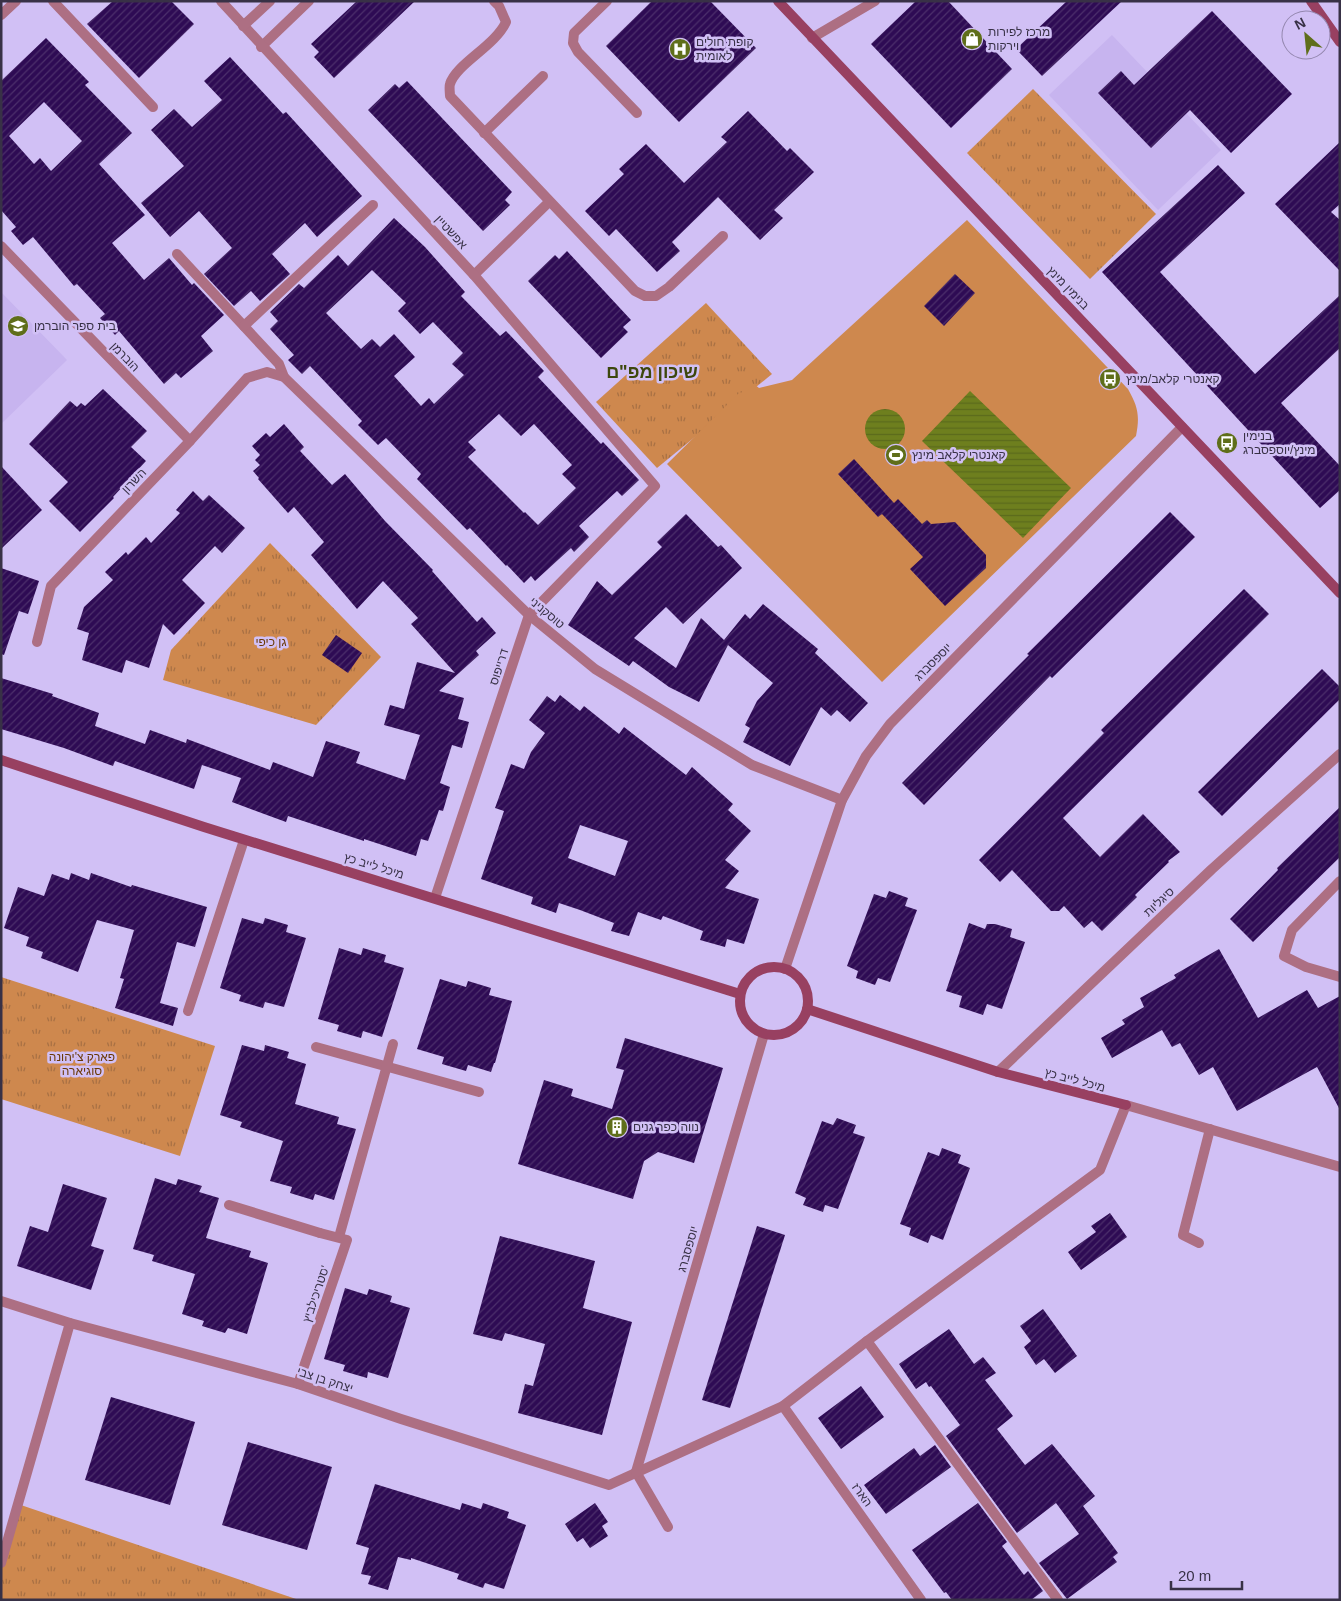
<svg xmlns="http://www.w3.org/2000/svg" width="1341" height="1601" font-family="Arial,'Noto Sans Hebrew',sans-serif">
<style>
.built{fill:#c7b4ef}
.park{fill:url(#park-tufts)}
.pitch{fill:#ce884e}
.water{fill:url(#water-rules)}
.building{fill:url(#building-hatch);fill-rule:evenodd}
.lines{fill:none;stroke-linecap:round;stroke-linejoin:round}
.lane{stroke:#ad6f83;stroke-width:10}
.street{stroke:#ad6f83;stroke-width:10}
.secondary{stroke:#984061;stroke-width:10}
.labels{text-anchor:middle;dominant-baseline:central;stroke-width:5;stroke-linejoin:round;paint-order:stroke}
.poi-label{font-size:12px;fill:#383146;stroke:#d1c0f5;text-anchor:start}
.street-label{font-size:12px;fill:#383146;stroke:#d1c0f5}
.park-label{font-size:12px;fill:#693805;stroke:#d1c0f5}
.district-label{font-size:18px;font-weight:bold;fill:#3d470c;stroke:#d1c0f5}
</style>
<defs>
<pattern id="park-tufts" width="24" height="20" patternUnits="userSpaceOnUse" patternTransform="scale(1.25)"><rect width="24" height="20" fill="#ce884e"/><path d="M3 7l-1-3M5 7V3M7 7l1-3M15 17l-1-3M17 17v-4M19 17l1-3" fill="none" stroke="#a87043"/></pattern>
<pattern id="water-rules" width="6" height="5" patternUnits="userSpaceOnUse" patternTransform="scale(1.25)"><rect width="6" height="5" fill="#6e7f1e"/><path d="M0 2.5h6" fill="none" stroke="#5b691c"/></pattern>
<pattern id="building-hatch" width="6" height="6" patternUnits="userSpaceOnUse" patternTransform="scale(1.25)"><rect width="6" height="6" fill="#2e0b54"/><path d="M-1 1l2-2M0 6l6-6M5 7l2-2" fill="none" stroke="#4c2f6b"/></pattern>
</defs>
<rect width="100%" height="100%" fill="#d1c0f5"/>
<!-- built -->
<g class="built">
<path d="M1112 35 1221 150 1158 210 1049 95Z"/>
<path d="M1 292 67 360 1 424Z"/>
</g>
<!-- park -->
<g class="park">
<path d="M1033 89 1156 214 1090 279 967 153Z"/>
<path d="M706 303 772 374 657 468 596 402Z"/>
<path d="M270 543 381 657 316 725 163 680 171 650Z"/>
<path d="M1 977 215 1046 180 1156 1 1099Z"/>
<path d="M18 1504 299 1600H1V1571Z"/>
</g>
<!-- pitch -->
<path class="pitch" d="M967 220 1128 389C1138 407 1140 415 1136 436L882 682 667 464 739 393 747 391 754 384 759 388 792 380Z"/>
<!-- water -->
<g class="water">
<path d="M970 391 1071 488 1023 538 922 441Z"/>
<circle cx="885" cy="429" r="20"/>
</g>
<!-- building -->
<g class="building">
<path d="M113 1H171L194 24 139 78 87 24Z"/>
<path d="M357 1H415L334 78 314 57 319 52 311 44Z"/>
<path d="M652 1H710L756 48 679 122 606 46Z"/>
<path d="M916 1H948L1012 69 951 128 871 44Z"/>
<path d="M1067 1H1122L1042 76 1016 49Z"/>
<path d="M1212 11 1292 94 1231 153 1190 110 1151 148 1098 93 1121 71 1134 85Z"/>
<path d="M46 38 89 82 85 85 132 133 99 164 145 215 112 243 144 280 169 258 192 285 194 283 224 315 201 336 213 351 181 378 176 373 164 384 119 331 115 335 100 318 105 314 77 284 74 286 33 237 23 245 11 231 16 227 1 210V81ZM44 102 82 141 51 171 40 158 34 164 9 136Z"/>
<path d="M230 57 283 114 286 112 362 196 317 237 305 223 272 254 290 274 260 301 251 291 234 306 204 274 232 248 199 211 170 237 141 203 184 166 151 130 174 109 192 127 222 100 204 81Z"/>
<path d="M407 81 512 192 505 200 510 205 483 231 368 110 395 84 399 88Z"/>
<path d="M748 111 787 151 790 148 814 172 774 210 783 218 760 240 718 197 672 242 680 251 657 272 616 229 609 236 585 211 624 174 619 169 646 144 684 183 727 142 721 137Z"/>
<path d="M1340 142V204L1331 212 1340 220V271L1275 204Z"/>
<path d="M1218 165 1245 193 1160 272 1255 374 1340 295V348L1281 403 1340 466V490L1320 508 1102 272Z"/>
<path d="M394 218 425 247 465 292 461 296 500 336 506 331 544 371 538 377 601 444 603 442 639 480 622 496 617 491 579 526 589 537 574 552 571 548 535 581 531 576 524 583 507 565 506 566 470 528 467 530 417 479 421 474 386 438 378 445 358 425 362 421 310 366 302 374 288 360 294 355 270 329 278 321 270 312 299 284 304 288 338 255 348 266ZM372 270 406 303 398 311 420 334 433 322 463 353 452 364 464 375 434 404 429 398 421 406 394 376 415 357 394 334 380 347 372 339 361 349 326 313ZM499 414 521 436 534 424 572 465 562 474 576 488 538 525 525 512 524 513 468 457 476 450 468 442Z"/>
<path d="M567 251 631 320 623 327 628 332 601 358 528 281 555 255 559 259Z"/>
<path d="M955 274 975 293 944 326 924 306Z"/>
<path d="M103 389 147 431 131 447 146 461 113 497 114 498 80 532 49 501 68 482 29 444 70 401 77 407 81 403 85 406Z"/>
<path d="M284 424 304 447 300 451 332 485 345 474 385 521 433 570 432 571 477 622 482 617 496 633 476 651 479 655 439 691 464 698 458 719 469 722 462 748 452 745 440 783 450 787 443 811 439 810 428 841 421 839 416 856 364 839V841L288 816 286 822 232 802 241 778 202 765 194 789 115 761 113 766 64 748 1 729V678L53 694 52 696 99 713 95 726 145 744 150 730 186 743 187 739 270 770 273 762 313 777 326 741 360 752 356 763 405 780 420 735 384 725 390 705 404 709 417 662 455 673 411 624 418 618 383 581 357 609 311 555 324 542 294 507 288 513 258 479 259 478 253 471 260 465 255 460 260 455 252 446 266 433 270 437Z"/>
<path d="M854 459 894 503 898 499 922 524 927 520 931 524 955 522 986 555V568L945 606 910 569 923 557 882 514 886 511 878 517 838 474Z"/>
<path d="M1 466 42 510 1 549Z"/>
<path d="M193 491 203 501 209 495 245 528 222 553 215 546 182 580 205 603 174 635 163 624 149 668 126 660 122 673 82 660 89 633 77 629 84 607 113 580 105 572 126 552 128 555 146 537 151 543 180 513 176 510Z"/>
<path d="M1170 512 1195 537 1052 678 1050 676 924 805 902 783 1029 655 1027 654Z"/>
<path d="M686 514 718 547 721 545 742 568 683 624 666 607 634 638 676 668 701 618 724 640 745 614 750 619 763 604 818 649 815 653 868 703 850 722 837 710 831 716 821 707 790 766 743 742 750 728 745 725 757 701 773 683 728 645 699 702 669 687 633 661 629 666 568 625 597 581 612 595 662 547 657 542Z"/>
<path d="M1 568 39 581 28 614 19 611 4 655 1 654Z"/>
<path d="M1244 589 1269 614 1063 818 1100 857 1143 814 1180 852 1168 861 1169 862 1135 895 1137 897 1102 931 1092 921 1084 928 1064 906 1059 911H1051L1012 870 1000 882 979 860 1104 733 1101 730Z"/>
<path d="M336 635 362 653 348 673 322 655Z"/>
<path d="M1322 669 1340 687V699L1222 816 1198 792Z"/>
<path d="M560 695 580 711 584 706 619 734 624 727 686 775 692 767 733 804 728 810 751 831 725 860 739 871 725 888 759 899 744 944 727 939 725 947 700 940 703 931 663 916 661 920 638 912 629 936 611 931 614 923 580 910 559 903 556 913 531 904 533 897 481 879 504 811 495 808 511 764 524 769 531 752 545 733 529 720 547 696 555 702ZM580 825 628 841 615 876 568 858Z"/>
<path d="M1340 807V857L1253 942 1230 919 1278 870 1277 868Z"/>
<path d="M71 873 89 880 91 873 131 887 132 885 207 907 195 947 177 942 160 1003 178 1008 173 1026 115 1008 124 979 120 978 134 930 97 920 78 972 41 958 43 952 26 946 29 937 4 928 18 887 44 896 52 874 69 880Z"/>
<path d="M889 891 908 898 905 906 917 910 890 982 878 978 875 985 856 978 858 971 847 966 874 894 886 898Z"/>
<path d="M242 918 263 924 265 918 288 925 286 932 306 938 284 1007 265 1002 263 1008 239 1001 241 995 220 988Z"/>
<path d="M969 923 985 929 987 924H995L1012 929 1010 937 1025 942 1002 1009 987 1004 983 1015 959 1007 962 996 946 991Z"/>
<path d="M339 948 361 955 363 948 386 955 384 962 404 968 382 1037 363 1031 361 1038 337 1031 339 1025 318 1019Z"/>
<path d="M1219 949 1258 1018 1307 990 1318 1008 1340 996V1110L1317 1067 1237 1111 1213 1067 1199 1075 1180 1043 1172 1047 1162 1030 1112 1058 1101 1038 1125 1024 1122 1020 1144 1007 1140 998 1176 978 1174 975Z"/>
<path d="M440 979 466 987 468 981 491 988 489 995 512 1001 495 1063H494L491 1072 468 1065 466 1071 442 1064 444 1057 417 1049Z"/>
<path d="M625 1038 723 1068 694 1163 658 1152 644 1161 633 1199 518 1164 544 1080 573 1089 571 1096 612 1109 624 1070 616 1068Z"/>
<path d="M242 1045 264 1051 265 1045 289 1052 287 1058 306 1064 295 1104 339 1117 337 1124 356 1129 334 1200 315 1194 313 1200 290 1193 292 1187 270 1181 283 1141 240 1127 242 1122 220 1115Z"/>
<path d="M837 1118 856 1125 853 1133 865 1137 838 1209 825 1205 823 1212 803 1205 806 1198 795 1193 822 1121 833 1125Z"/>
<path d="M942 1148 961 1155 958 1163 970 1168 943 1240 931 1235 928 1243 909 1235 911 1228 900 1224 928 1152 939 1156Z"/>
<path d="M155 1178 176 1185 178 1179 202 1186 199 1192 219 1198 206 1238 251 1251 249 1257 268 1263 247 1334 228 1328 225 1333 202 1326 204 1321 182 1314 195 1274 152 1261 154 1255 133 1249Z"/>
<path d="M63 1184 107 1198 91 1246 104 1250 91 1290 17 1266 30 1226 48 1232Z"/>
<path d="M1110 1213 1127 1237 1081 1270 1068 1252 1096 1232 1091 1226Z"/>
<path d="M757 1226 785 1235 730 1408 702 1400Z"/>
<path d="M500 1236 595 1261 583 1308 632 1322 602 1435 518 1413 525 1384 533 1386 545 1344 505 1333 502 1341 473 1334Z"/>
<path d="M345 1288 367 1295 369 1289 392 1296 390 1302 410 1308 388 1378 368 1372 367 1378 343 1371 345 1365 324 1359Z"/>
<path d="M1043 1309 1077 1356 1055 1373 1044 1359 1036 1365 1024 1347 1031 1341 1020 1326Z"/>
<path d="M949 1329 974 1364 983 1357 996 1373 985 1380 1013 1416 997 1429 1025 1465 1052 1444 1095 1496 1083 1506 1118 1553 1113 1557 1117 1562 1067 1599 1039 1563 1079 1534 1056 1503 1017 1533 946 1436 960 1425 931 1386 929 1387 926 1382 916 1389 899 1364Z"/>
<path d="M861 1386 884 1417 841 1449 818 1418Z"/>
<path d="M111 1397 195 1422 170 1505 85 1480Z"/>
<path d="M248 1442 332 1467 307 1550 222 1525Z"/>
<path d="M935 1445 951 1467 886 1514 864 1485 914 1448 920 1456Z"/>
<path d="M375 1484 460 1510 462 1503 481 1509 483 1503 509 1512 507 1518 526 1525 504 1589 485 1583 483 1588 457 1579 459 1574 411 1558V1560L398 1557 388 1590 368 1584 371 1576 361 1574 369 1548 356 1544Z"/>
<path d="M595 1503 608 1522 602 1526 608 1536 590 1548 583 1538 577 1542 565 1524Z"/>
<path d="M978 1503 1007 1542 1002 1546 1024 1575 1028 1571 1043 1591 1031 1600H952L946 1592 944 1593 912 1550Z"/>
</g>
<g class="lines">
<!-- lane -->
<g class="lane">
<path d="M53 1 153 107"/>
<path d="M494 1 499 6 506 22C495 46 456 64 450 84 449 87 450 93 450 96L635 291 645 296H656L669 287 723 236"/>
<path d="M607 1 574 33 573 43 578 52 637 113"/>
<path d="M261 47 309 1"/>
<path d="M484 133 543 76"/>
<path d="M177 254 279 364 284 377"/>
<path d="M474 275 549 202"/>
<path d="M244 326 373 205"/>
<path d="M188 1011 244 840"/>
<path d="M316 1047 479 1092"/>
<path d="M229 1205 320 1233"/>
<path d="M339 1237 393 1044"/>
<path d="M1199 1243 1183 1235 1210 1129"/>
<path d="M636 1472 668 1527"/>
<path d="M1 1563 70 1323"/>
</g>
<!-- street -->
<g class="street">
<path d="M221 1 474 275 655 486 529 615 435 898"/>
<path d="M1 15 16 1"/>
<path d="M243 26 270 1"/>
<path d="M812 38 875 1"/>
<path d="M1 246 190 441"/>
<path d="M37 642 51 586 190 441 247 378 267 372 284 377 529 615 595 669 752 765 842 800"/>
<path d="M1340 881 1292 930 1284 956 1306 967 1340 977"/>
<path d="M785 969 842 800 866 756 890 724 1182 427"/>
<path d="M998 1072 1212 869 1340 754"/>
<path d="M1 1301 70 1323 298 1384 401 1419 609 1485 783 1406 867 1341 1058 1600"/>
<path d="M867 1341 1100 1170 1126 1105 1340 1167"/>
<path d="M298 1384 347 1240 320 1233"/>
<path d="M783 1406 921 1600"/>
<path d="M636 1472 764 1034"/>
</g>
<!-- secondary -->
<g class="secondary">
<path d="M778 1 1340 593"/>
<path d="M1311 1 1340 42"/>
<path d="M1 760 204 827 740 994"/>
<circle cx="774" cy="1001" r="34"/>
<path d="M807 1009 998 1072 1126 1105"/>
</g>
</g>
<!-- icons -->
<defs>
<g id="shop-disc" transform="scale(1.125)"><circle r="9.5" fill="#5f6e1a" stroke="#d1c0f5"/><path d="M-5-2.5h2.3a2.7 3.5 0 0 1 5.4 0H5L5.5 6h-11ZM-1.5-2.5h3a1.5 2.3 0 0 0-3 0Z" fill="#fff"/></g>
<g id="hospital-disc" transform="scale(1.125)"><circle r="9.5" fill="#5f6e1a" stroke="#d1c0f5"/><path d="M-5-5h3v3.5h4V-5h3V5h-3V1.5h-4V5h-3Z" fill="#fff"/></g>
<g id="school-disc" transform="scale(1.125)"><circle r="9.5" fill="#5f6e1a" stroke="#d1c0f5"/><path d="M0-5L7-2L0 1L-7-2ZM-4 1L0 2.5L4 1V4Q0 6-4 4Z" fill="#fff"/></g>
<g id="bus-disc" transform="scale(1.125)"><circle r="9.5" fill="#5f6e1a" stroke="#d1c0f5"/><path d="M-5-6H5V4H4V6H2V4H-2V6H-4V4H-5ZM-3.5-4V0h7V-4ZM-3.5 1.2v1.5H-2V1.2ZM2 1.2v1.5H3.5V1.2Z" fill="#fff"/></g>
<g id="stadium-disc" transform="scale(1.125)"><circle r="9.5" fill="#5f6e1a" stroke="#d1c0f5"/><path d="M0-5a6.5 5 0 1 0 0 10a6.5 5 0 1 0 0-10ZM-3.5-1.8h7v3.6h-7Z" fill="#fff"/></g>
<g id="building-disc" transform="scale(1.125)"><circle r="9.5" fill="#5f6e1a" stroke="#d1c0f5"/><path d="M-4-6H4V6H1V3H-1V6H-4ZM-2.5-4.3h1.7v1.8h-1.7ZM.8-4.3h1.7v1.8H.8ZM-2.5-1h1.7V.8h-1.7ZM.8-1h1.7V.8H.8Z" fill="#fff"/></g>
</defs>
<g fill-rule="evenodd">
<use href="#shop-disc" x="972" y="39"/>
<use href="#hospital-disc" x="680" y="49"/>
<use href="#school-disc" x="18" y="326"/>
<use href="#bus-disc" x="1110" y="379"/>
<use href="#bus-disc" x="1227" y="443"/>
<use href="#stadium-disc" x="896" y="455"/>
<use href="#building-disc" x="617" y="1127"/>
</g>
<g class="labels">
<!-- poi labels -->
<g class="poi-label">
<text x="988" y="32">מרכז לפירות<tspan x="988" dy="14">וירקות</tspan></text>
<text x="696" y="42">קופת חולים<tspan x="696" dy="14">לאומית</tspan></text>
<text x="34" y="326">בית ספר הוברמן</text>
<text x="1126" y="379">קאנטרי קלאב/מינץ</text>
<text x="1243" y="436">בנימין<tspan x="1243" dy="14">מינץ/יוספסברג</tspan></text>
<text x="912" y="455">קאנטרי קלאב מינץ</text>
<text x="633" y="1127">נווה כפר גנים</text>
</g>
<!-- street labels -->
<g class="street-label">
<text transform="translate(451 232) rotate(47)">אפשטיין</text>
<text transform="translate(1068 288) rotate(46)">בנימין מינץ</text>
<text transform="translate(125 357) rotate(46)">הוברמן</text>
<text transform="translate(134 481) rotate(-46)">השרון</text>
<text transform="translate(547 613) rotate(40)">טוסקניני</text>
<text transform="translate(933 662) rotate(-45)">יוספסברג</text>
<text transform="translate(499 667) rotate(-72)">דרייפוס</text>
<text transform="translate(374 866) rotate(17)">מיכל לייב כץ</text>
<text transform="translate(1159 902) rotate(-43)">סיגליות</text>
<text transform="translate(1075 1080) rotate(15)">מיכל לייב כץ</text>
<text transform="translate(688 1249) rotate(-74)">יוספסברג</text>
<text transform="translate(316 1294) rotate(-71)">סטריכילביץ'</text>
<text transform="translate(325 1380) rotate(18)">יצחק בן צבי</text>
<text transform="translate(862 1495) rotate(54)">הארז</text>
</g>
<!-- park labels -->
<g class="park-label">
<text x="271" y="642">גן כיפי</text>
<text x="82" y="1057">פארק צ'יהונה<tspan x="82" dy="14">סוגיארה</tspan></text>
</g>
<!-- district labels -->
<g class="district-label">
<text x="652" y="372">שיכון מפ"ם</text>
</g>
</g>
<!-- border -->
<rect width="1341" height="1601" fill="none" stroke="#383146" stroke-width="5"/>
<!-- north arrow -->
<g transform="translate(1306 35) rotate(333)"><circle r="24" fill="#d1c0f5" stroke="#9487af"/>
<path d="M0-4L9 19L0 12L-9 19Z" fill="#5f6e1a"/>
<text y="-8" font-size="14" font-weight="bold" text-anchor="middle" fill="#383146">N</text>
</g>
<!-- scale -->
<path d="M1171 1581v8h71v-8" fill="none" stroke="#383146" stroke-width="2.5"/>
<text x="1178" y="1581" font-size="15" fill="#383146" stroke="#d1c0f5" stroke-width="4" paint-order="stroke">20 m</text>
</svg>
